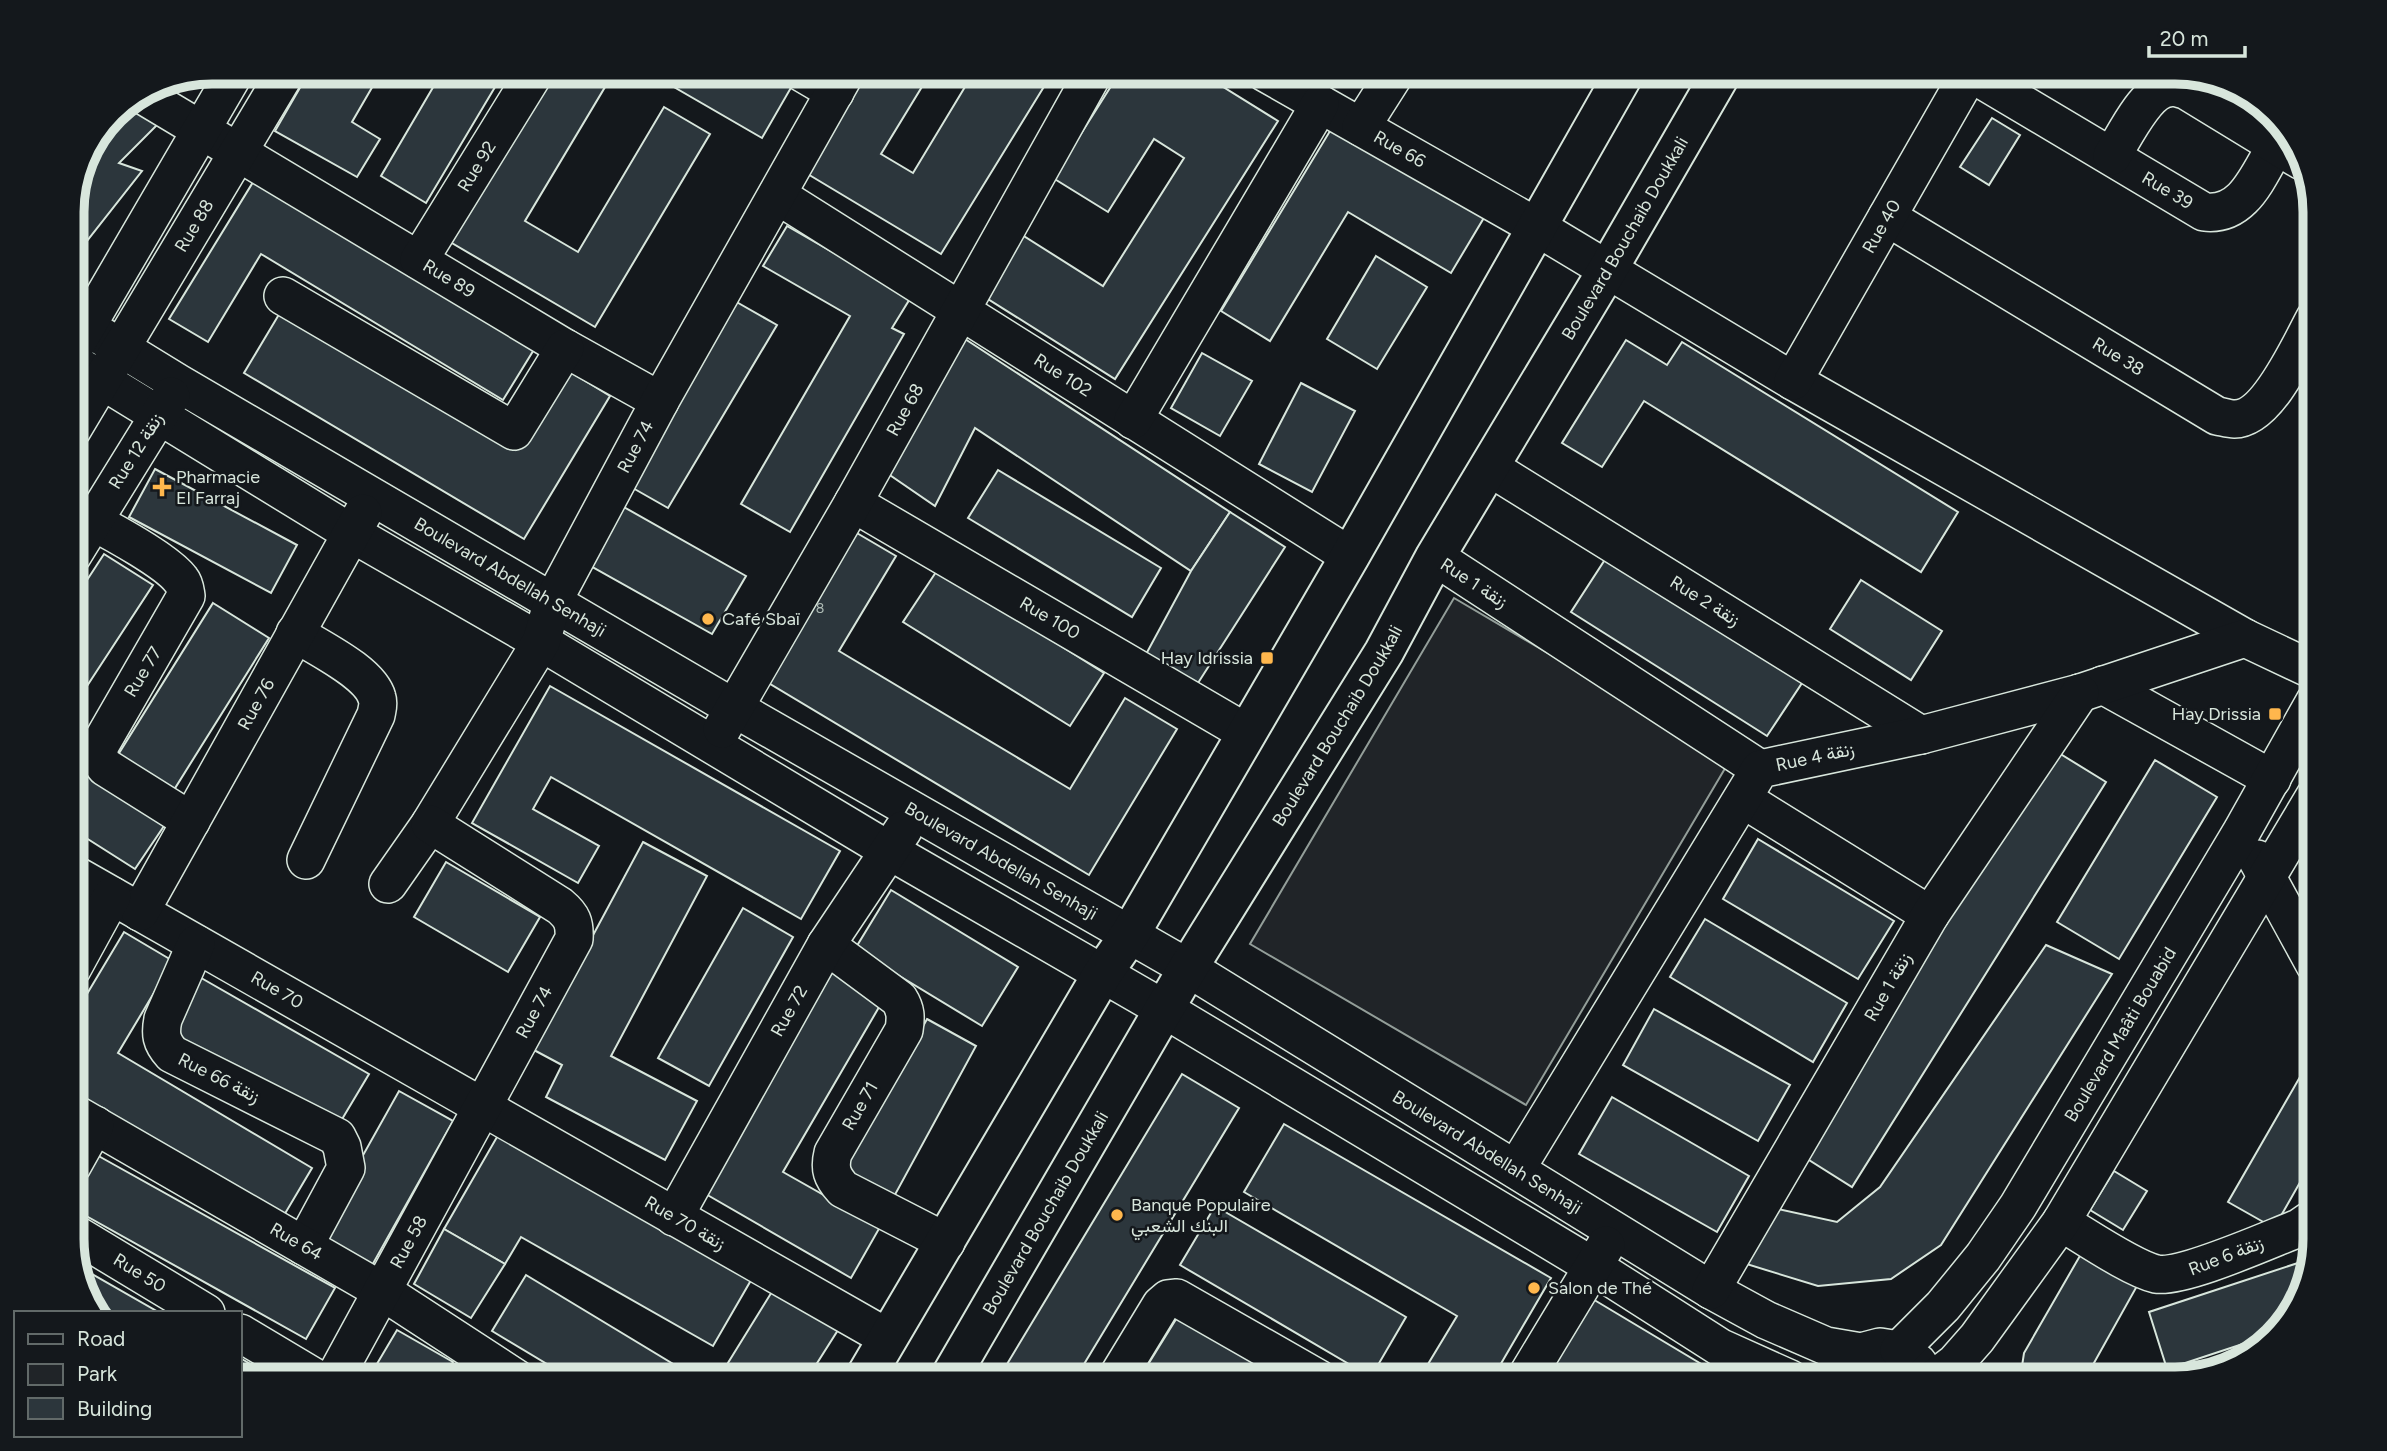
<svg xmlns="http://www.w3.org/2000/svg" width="2387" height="1451" font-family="Figtree,Vazirmatn,sans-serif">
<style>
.green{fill:#202428;stroke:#939e99;stroke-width:2}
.building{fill:#2c363c;stroke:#d8e6dc;stroke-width:2}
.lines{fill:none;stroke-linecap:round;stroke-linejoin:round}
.minor-casing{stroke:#d8e6dc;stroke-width:40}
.major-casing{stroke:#d8e6dc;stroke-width:42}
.minor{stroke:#14181c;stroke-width:37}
.major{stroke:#14181c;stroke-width:38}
.poi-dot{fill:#ffb74d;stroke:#14181c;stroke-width:2.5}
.labels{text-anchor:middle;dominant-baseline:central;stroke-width:5;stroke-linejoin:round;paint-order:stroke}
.number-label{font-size:14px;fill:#adbab4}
.street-label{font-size:18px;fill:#d8e6dc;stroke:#14181c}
.poi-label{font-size:18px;fill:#d8e6dc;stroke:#14181c;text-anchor:start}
.rim{fill:none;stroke:#d8e6dc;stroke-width:9}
</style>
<rect width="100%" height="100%" fill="#14181c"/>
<!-- green -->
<path class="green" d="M1454 598 1730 760 1526 1105 1250 944Z"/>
<!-- building -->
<g class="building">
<path d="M309 72H381L352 122 380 139 357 177 275 131Z"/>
<path d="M442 72H504L426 203 381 176Z"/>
<path d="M545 72H602L611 77 525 221 578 252 664 107 710 134 595 327 445 239Z"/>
<path d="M648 72H783L796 79 762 138Z"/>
<path d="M868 72H931L881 154 913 173 974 72H1053L941 254 806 173Z"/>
<path d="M1120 72H1199L1278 121 1115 379 972 289 1011 228 1103 286 1184 158 1154 139 1108 212 1053 178Z"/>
<path d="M134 99 165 117 119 163 142 171 72 260V204L83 158 113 113Z"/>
<path d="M1992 118 2020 135 1989 185 1960 167Z"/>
<path d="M1333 126 1485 216 1451 273 1348 212 1270 341 1221 311Z"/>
<path d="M258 174 538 343 503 400 261 254 208 342 169 319Z"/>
<path d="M787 226 911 297 892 328 904 334 790 532 741 504 850 316 763 266Z"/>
<path d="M1376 256 1427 287 1377 369 1327 339Z"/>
<path d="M733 300 777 325 668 508 624 483Z"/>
<path d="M281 311 515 450 564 368 610 396 524 539 244 373Z"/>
<path d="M965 339 1230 512 1191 571 975 428 935 506 881 469Z"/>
<path d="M1626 340 1667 365 1682 342 1958 512 1921 572 1644 401 1602 467 1562 443Z"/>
<path d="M1202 353 1252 381 1220 436 1171 408Z"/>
<path d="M1301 383 1355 411 1312 492 1259 464Z"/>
<path d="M155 469 297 545 271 593 129 517Z"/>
<path d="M998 470 1161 568 1132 617 968 518Z"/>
<path d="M622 506 746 576 712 634 589 565Z"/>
<path d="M1230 512 1285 547 1198 683 1145 656 1191 571Z"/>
<path d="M850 529 896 556 839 651 1070 789 1125 698 1177 729 1089 875 760 678Z"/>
<path d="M104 554 153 585 72 709V603Z"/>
<path d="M1608 555 1804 680 1767 736 1571 612Z"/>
<path d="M938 569 1104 673 1070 726 903 622Z"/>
<path d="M1861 580 1942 631 1911 680 1830 629Z"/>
<path d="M213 603 269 638 172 793 116 758Z"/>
<path d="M550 686 840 851 801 919 551 777 533 809 599 846 578 883 472 823Z"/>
<path d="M2054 750 2106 782 1852 1187 1801 1155Z"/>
<path d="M2155 760 2217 797 2119 959 2057 922Z"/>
<path d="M72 766 164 826 135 869 72 829Z"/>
<path d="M1758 839 1894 921 1858 979 1723 899Z"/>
<path d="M643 842 707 876 611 1056 697 1101 665 1160 546 1097 562 1065 532 1049Z"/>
<path d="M446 862 540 917 508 972 414 917Z"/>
<path d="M2315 886V929L2302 909Z"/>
<path d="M891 890 1018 967 982 1026 855 949Z"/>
<path d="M743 908 793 937 709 1086 658 1058Z"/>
<path d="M1705 919 1847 1003 1813 1062 1670 977Z"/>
<path d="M124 932 173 961 118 1053 312 1168 283 1217 72 1092V1019Z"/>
<path d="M2046 945 2112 974 1941 1245 1891 1279 1818 1286 1740 1262 1769 1207 1837 1222 1880 1187Z"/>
<path d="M838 962 889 990 783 1172 880 1227 851 1278 704 1193Z"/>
<path d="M196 975 369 1074 335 1131 163 1032Z"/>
<path d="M1654 1009 1790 1085 1758 1141 1623 1065Z"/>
<path d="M927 1019 976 1046 891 1202 842 1175Z"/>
<path d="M2308 1063 2315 1067V1156L2274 1228 2228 1202Z"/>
<path d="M1182 1074 1239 1108 1075 1379H998Z"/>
<path d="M399 1091 453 1121 370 1269 316 1239Z"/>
<path d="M1612 1097 1749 1176 1717 1232 1579 1154Z"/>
<path d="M1284 1124 1551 1278 1492 1379H1419L1457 1316 1244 1192Z"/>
<path d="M501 1130 754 1275 713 1346 521 1237 505 1264 444 1229Z"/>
<path d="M86 1149 335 1288 306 1339 72 1208V1174Z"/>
<path d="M2114 1171 2147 1191 2123 1230 2090 1210Z"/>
<path d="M1215 1206 1406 1317 1371 1377 1180 1265Z"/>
<path d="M444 1229 505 1264 471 1318 414 1284Z"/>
<path d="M2081 1254 2137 1286 2085 1379H2020L2024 1353Z"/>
<path d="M2310 1259 2296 1309 2270 1335 2167 1369 2149 1312Z"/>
<path d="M78 1266 160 1313H94L91 1309Z"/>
<path d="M526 1275 698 1379H572L492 1331Z"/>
<path d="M773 1290 838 1330 807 1379H718Z"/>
<path d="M1591 1298 1713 1371 1721 1379H1562L1549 1371Z"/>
<path d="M1178 1316 1281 1379H1139Z"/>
<path d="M397 1330 453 1362 443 1379H368Z"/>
<path d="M240 1358 277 1379H240Z"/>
</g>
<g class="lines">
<!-- minor casing -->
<g class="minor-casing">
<g id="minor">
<path d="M801 72 835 92"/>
<path id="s1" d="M1264 72 1535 226 1793 381 2245 638"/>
<path id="s2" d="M1969 72 2204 212C2244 217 2258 175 2276 146"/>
<path id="s3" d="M141 94 565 348 660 401"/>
<path d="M1361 127 1396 72"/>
<path d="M2112 156C2124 137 2143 96 2164 89 2173 86 2179 88 2187 91L2302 161"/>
<path id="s4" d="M777 195 1350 556"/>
<path id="s5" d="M1887 217 2217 416C2223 417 2229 419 2234 419 2268 420 2300 345 2315 318"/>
<path id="s6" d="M419 260 535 72"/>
<path d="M283 296 514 431 565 348"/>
<path id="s7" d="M72 318 178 383 734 708 1188 968 1711 1290 1766 1320 1826 1346 1861 1352 1880 1347 1899 1350 1918 1363 1928 1379"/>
<path d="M75 346 235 72"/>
<path d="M72 362 351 533 541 642 888 850 1164 1009 1594 1267 1721 1348 1790 1379"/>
<path id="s8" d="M1793 381 1970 72"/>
<path d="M1133 420 1320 104"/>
<path id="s9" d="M72 430 286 72"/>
<path d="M1489 467 1921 735"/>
<path id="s10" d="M853 503 1247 733"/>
<path d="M92 521C113 532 168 562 181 580 185 585 185 590 186 596L100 745 98 757 105 767 191 821"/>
<path d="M72 556 171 396"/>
<path d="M1435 557 1760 769"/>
<path d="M295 633C318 648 370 672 377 698 379 704 377 709 376 715L306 860"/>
<path d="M2103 685 2272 779"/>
<path id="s11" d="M722 729 853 503 1094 72"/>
<path d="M1743 799 1930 915"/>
<path d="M2257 859 2315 965"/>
<path id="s12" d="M72 873 888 1338"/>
<path id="s13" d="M388 884 430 824 541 642 553 601 660 401 846 72"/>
<path id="s14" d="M140 912 363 513"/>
<path d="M196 944 163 1019C160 1034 161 1042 172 1054L337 1137 342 1147 346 1168 304 1246"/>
<path d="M826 945 899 999C906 1010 906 1017 904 1030L833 1153C829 1169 832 1177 843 1189L946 1242"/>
<path d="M72 969 112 896"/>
<path id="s15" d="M72 1112 382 1291 517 1379"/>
<path d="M72 1166 95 1125"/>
<path d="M1516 1169 1760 769 1921 735 2080 693 2245 638 2315 671"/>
<path id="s16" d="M674 1217 826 945 903 830"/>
<path d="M2061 1222C2085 1236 2131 1268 2156 1274 2182 1279 2270 1239 2299 1228L2315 1217"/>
<path id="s17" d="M72 1232 206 1313"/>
<path d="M1711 1290 1930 915 2080 693"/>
<path d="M240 1333 317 1379"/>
<path id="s18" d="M1899 1350 1943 1306 1983 1257 2018 1206 2242 831 2315 701"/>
<path id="s19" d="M334 1379 574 939C575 923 572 916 560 906L430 824"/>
<path d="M1116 1379 1161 1305 1168 1299 1177 1298 1319 1379"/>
<path d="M1525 1379 1606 1245"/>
<path d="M1934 1379 1955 1363 1977 1338 2061 1222 2315 796"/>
</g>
</g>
<!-- major casing -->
<g class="major-casing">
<g id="major">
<path d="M864 1379 1103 973 1130 934 1350 556 1625 72"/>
<path id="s20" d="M949 1379 1188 968 1384 652 1435 557 1608 269 1722 72"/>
</g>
</g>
<!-- minor -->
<use href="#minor" class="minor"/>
<!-- major -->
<use href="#major" class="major"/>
</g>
<!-- markers -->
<g class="poi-dot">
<path d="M158.5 476.5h7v7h7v7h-7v7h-7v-7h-7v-7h7z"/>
<circle cx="708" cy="619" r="7"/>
<rect x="1260" y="651" width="14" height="14" rx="3.5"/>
<rect x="2268" y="707" width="14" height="14" rx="3.5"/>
<circle cx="1117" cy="1215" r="7"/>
<circle cx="1534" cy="1288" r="7"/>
</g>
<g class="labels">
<!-- number labels -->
<g class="number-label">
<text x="820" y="608">8</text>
</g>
<!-- street labels -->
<g class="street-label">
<text stroke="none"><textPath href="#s1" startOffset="156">Rue 66</textPath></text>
<text stroke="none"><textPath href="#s6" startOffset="110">Rue 92</textPath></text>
<text stroke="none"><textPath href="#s2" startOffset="231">Rue 39</textPath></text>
<text stroke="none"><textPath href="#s8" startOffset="178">Rue 40</textPath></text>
<text stroke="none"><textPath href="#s9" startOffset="238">Rue 88</textPath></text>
<text stroke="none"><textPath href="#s20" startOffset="1326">Boulevard Bouchaib Doukkali</textPath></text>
<text stroke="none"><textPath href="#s3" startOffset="359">Rue 89</textPath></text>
<text stroke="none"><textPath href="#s5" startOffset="270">Rue 38</textPath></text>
<text stroke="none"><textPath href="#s4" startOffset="338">Rue 102</textPath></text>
<text stroke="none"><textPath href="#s11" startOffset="368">Rue 68</textPath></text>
<text stroke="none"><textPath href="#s13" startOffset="504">Rue 74</textPath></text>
<text transform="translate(136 451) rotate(-58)">Rue 12 زنقة</text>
<text stroke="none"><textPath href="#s7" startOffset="509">Boulevard Abdellah Senhaji</textPath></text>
<text transform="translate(1474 583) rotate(33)">Rue 1 زنقة</text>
<text transform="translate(1705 601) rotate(32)">Rue 2 زنقة</text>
<text stroke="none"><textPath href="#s10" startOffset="228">Rue 100</textPath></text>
<text transform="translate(143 672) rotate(-59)">Rue 77</text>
<text stroke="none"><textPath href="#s14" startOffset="238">Rue 76</textPath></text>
<text stroke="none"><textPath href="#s20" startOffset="760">Boulevard Bouchaib Doukkali</textPath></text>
<text transform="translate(1815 757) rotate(-12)">Rue 4 زنقة</text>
<text stroke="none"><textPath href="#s7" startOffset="1076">Boulevard Abdellah Senhaji</textPath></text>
<text transform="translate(1888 987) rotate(-60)">Rue 1 زنقة</text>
<text stroke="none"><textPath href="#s12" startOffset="236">Rue 70</textPath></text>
<text stroke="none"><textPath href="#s16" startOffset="236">Rue 72</textPath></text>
<text stroke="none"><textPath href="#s19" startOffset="418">Rue 74</textPath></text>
<text stroke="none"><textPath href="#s18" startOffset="387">Boulevard Maâti Bouabid</textPath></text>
<text transform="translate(219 1078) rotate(27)">Rue 66 زنقة</text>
<text transform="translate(860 1106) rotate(-60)">Rue 71</text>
<text stroke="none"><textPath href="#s7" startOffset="1643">Boulevard Abdellah Senhaji</textPath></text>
<text stroke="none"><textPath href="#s20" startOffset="192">Boulevard Bouchaib Doukkali</textPath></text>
<text transform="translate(685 1223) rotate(30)">Rue 70 زنقة</text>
<text stroke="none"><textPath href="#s15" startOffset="259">Rue 64</textPath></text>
<text stroke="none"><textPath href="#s19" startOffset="156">Rue 58</textPath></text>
<text transform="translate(2226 1256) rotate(-21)">Rue 6 زنقة</text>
<text stroke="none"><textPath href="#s17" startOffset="79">Rue 50</textPath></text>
</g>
<!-- poi labels -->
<g class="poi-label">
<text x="176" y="477">Pharmacie<tspan x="176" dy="21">El Farraj</tspan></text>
<text x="722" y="619">Café Sbaï</text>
<text x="1253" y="658" text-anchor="end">Hay Idrissia</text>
<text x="2261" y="714" text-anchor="end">Hay Drissia</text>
<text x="1131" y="1205">Banque Populaire<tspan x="1131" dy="21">البنك الشعبي</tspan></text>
<text x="1548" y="1288">Salon de Thé</text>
</g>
</g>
<!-- crop -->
<path d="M0 0H2387V1451H0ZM212 84H2175A128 128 0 0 1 2303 212V1239A128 128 0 0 1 2175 1367H212A128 128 0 0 1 84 1239V212A128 128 0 0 1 212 84Z" fill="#14181c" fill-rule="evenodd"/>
<path class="rim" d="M212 84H2175A128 128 0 0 1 2303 212V1239A128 128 0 0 1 2175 1367H212A128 128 0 0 1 84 1239V212A128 128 0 0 1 212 84Z"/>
<!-- legend -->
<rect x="14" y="1311" width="228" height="126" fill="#14181c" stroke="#626a69" stroke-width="2"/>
<rect x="28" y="1334" width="35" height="10" fill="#14181c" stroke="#626a69" stroke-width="2"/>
<text x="77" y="1346" font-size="21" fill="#d8e6dc">Road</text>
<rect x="28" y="1364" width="35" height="21" fill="#202428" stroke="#626a69" stroke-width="2"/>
<text x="77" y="1381" font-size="21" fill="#d8e6dc">Park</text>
<rect x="28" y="1398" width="35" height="21" fill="#2c363c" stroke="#626a69" stroke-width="2"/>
<text x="77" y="1416" font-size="21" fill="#d8e6dc">Building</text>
<!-- scale -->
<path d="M2149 46v10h96v-10" fill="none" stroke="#d8e6dc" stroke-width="3.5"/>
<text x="2160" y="46" font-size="21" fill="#d8e6dc" stroke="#14181c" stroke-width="5" paint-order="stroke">20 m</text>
</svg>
